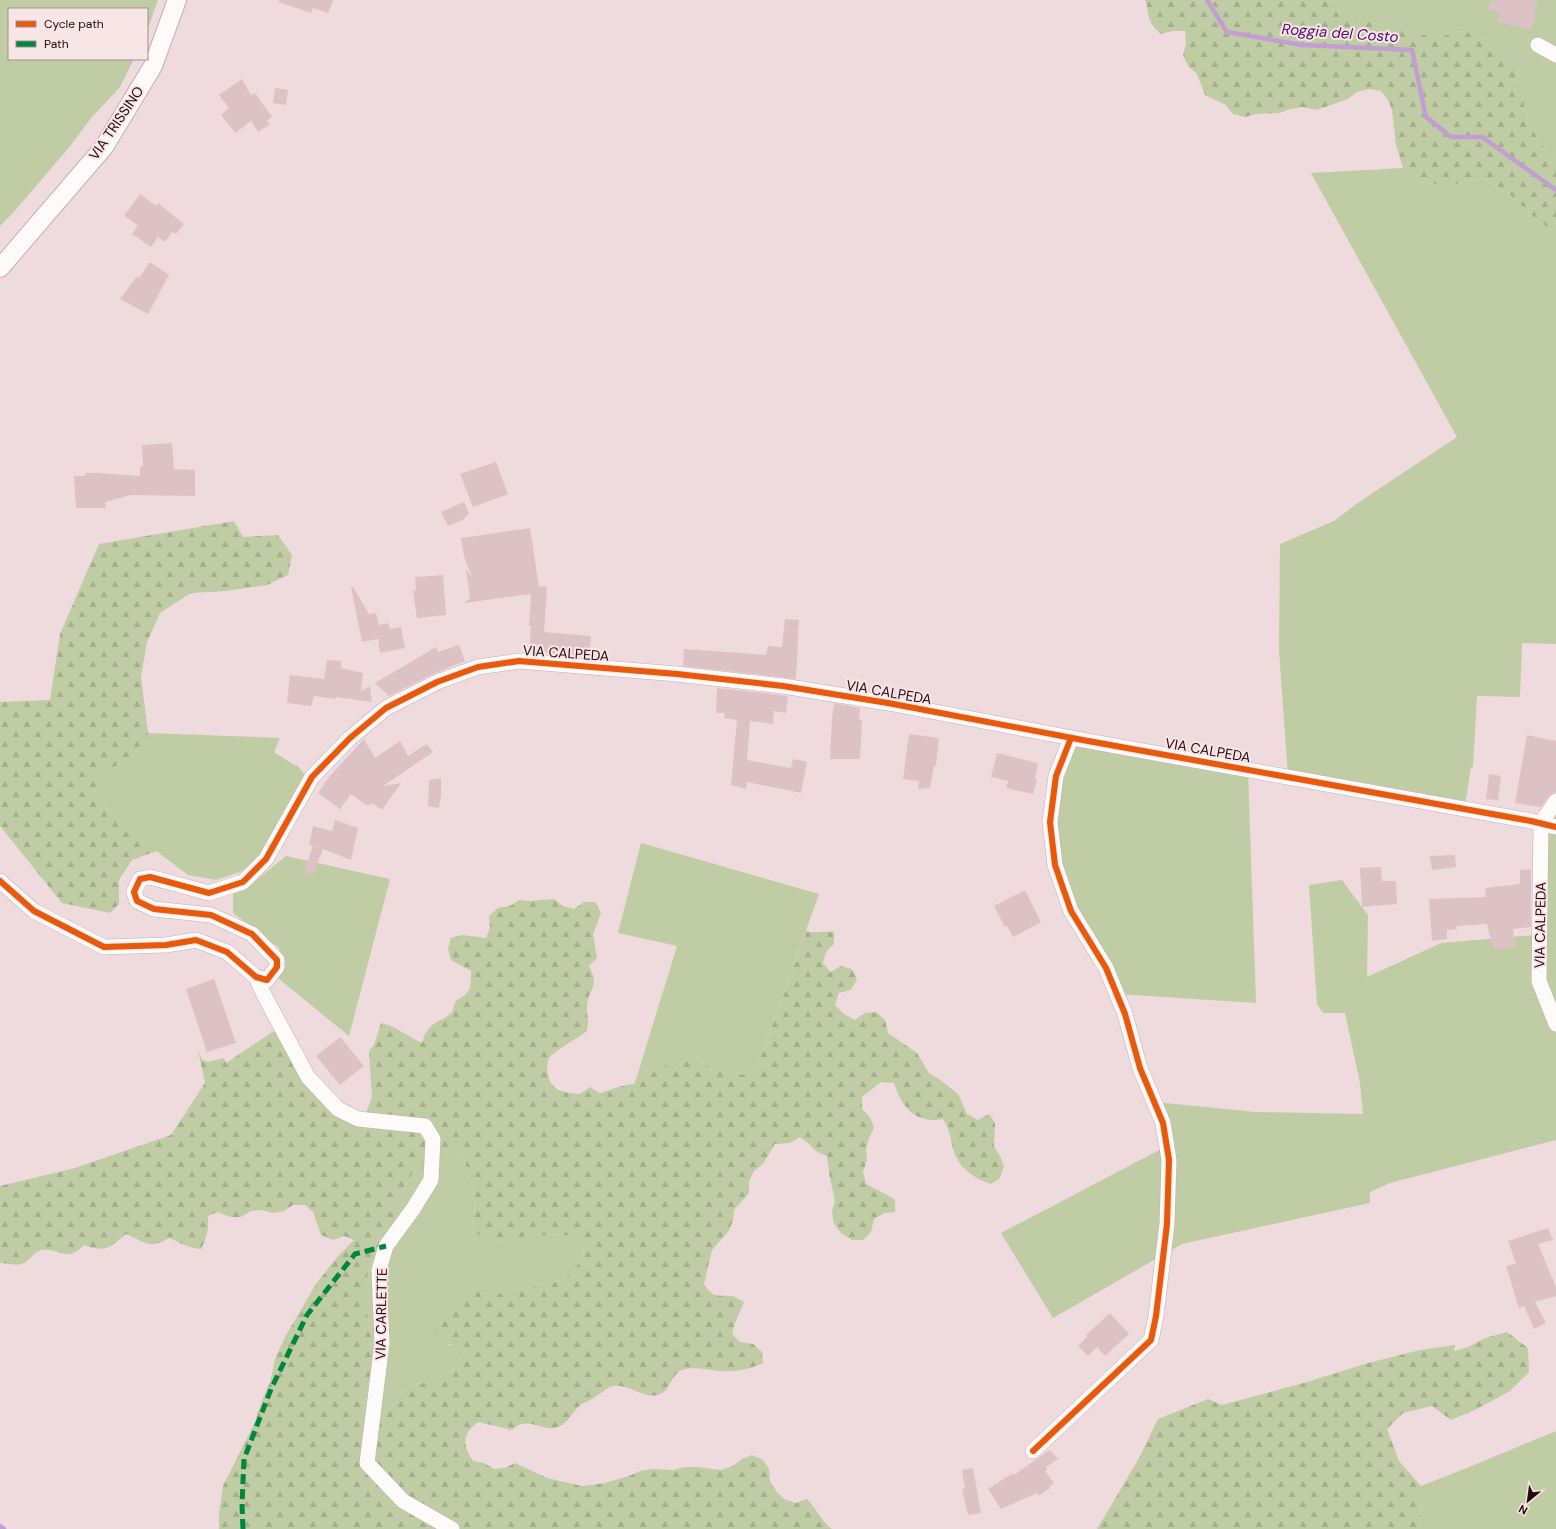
<svg xmlns="http://www.w3.org/2000/svg" width="1556" height="1529" font-family="'DM Sans',sans-serif">
<style>
.green{fill:#bfcca4}
.forest{fill:url(#forest-firs);fill-rule:evenodd}
.lines{fill:none;stroke-linecap:round;stroke-linejoin:round}
.stream{stroke:#c49dd2;stroke-width:4.5}
.building{fill:#ddc2c5}
.minor-casing{stroke:#c6aeb2;stroke-width:16}
.major-casing{stroke:#c6aeb2;stroke-width:20}
.minor{stroke:#fdfafa;stroke-width:15}
.major{stroke:#fdfafa;stroke-width:18}
.quiet{stroke:#00873e;stroke-width:5;stroke-dasharray:10 5;stroke-linecap:butt}
.cycleway-casing{stroke:#f8e6e7;stroke-width:8}
.cycleway{stroke:#e8590c;stroke-width:6}
.labels{text-anchor:middle;dominant-baseline:central;stroke-width:4;stroke-linejoin:round;paint-order:stroke}
.street-label{font-size:14px;fill:#24070d;stroke:#f8e6e7}
.water-label{font-size:15px;font-style:italic;fill:#4d0f6b;stroke:#f8e6e7}
</style>
<defs>
<pattern id="forest-firs" width="22" height="20" patternUnits="userSpaceOnUse"><rect width="22" height="20" fill="#bfcca4"/><path d="M5 1l3.5 6h-7zM16 11l3.5 6h-7z" fill="#a4ae8c"/></pattern>
</defs>
<rect width="100%" height="100%" fill="#efdbdd"/>
<!-- green -->
<g class="green">
<path d="M0 0H158L147 31V9H9V59H134L120 87 91 118 71 145 12 214 0 226Z"/>
<path d="M1328 0H1556V160L1537 139 1525 110 1517 68 1507 53 1479 34 1460 31 1437 38 1364 21Z"/>
<path d="M1403 168 1419 182 1449 186 1481 178 1509 194 1541 223 1556 232V644L1522 643 1520 697 1477 696 1473 767H1471L1464 811 1288 776 1279 650 1280 544 1334 521 1362 500 1457 437 1311 173Z"/>
<path d="M148 733 280 738 274 752 296 766 297 765 309 780 260 858 240 872 216 880 188 875 126 828 95 792 104 771 129 760 140 746Z"/>
<path d="M1071 736 1248 770 1256 1003 1118 994 1055 863V775Z"/>
<path d="M1556 800V1140L1390 1183 1370 1192V1203L1182 1244 1053 1318 1001 1233 1167 1146 1155 1102 1256 1112 1363 1114 1360 1083 1345 1013H1323L1317 1004 1309 885 1342 880 1368 915 1367 977 1441 943 1536 935 1541 824Z"/>
<path d="M641 843 819 894 754 1076 712 1070 699 1058 638 1073 677 946 618 933Z"/>
<path d="M286 856 390 879 349 1036 273 974 284 960 279 948 233 913V894L248 887Z"/>
<path d="M450 1148 462 1154 471 1180 475 1200 473 1232 494 1242 527 1236 571 1235 583 1244 582 1257 574 1271 562 1280 494 1295 486 1292 448 1345 456 1344 465 1348 461 1362 452 1372 430 1382 410 1385 401 1394 383 1419 369 1421 363 1412 374 1354 365 1300 368 1271 374 1257 398 1217V1201L413 1172 428 1158Z"/>
<path d="M1556 1431V1529H1422L1421 1486 1469 1467Z"/>
</g>
<!-- forest -->
<g class="forest">
<path d="M1145 0H1328L1364 21 1437 38 1460 31 1479 34 1507 53 1517 68 1525 110 1537 139 1556 160V232L1541 223 1509 194 1481 178 1449 186 1419 182 1403 168 1396 145 1392 110 1388 100 1381 91 1369 89 1357 92 1348 99 1316 110 1303 107 1290 109 1279 113 1256 114 1245 117 1233 114 1226 105 1205 95 1197 74 1188 66 1183 55 1186 44 1185 31H1173L1161 34C1154 28 1149 22 1148 13 1147 8 1147 4 1145 0Z"/>
<path d="M234 521 243 537 278 535 292 555 288 575 267 585 226 591 191 593 160 613 147 642 141 677 148 733 140 746 129 760 104 771 95 792 126 828 157 851 132 860 119 880V904L110 913 62 903 0 826V702L50 700 60 634 99 544Z"/>
<path d="M554 899 563 906 574 909 584 902H595L601 913 593 934 597 958 589 966C601 989 588 986 587 1007 586 1011 588 1015 588 1019 589 1023 587 1027 587 1031 579 1037 553 1052 549 1058 547 1062 547 1069 548 1073 549 1091 565 1093 580 1094L590 1087 600 1093C612 1090 620 1085 634 1084L638 1073 699 1058 712 1070 754 1076 806 931C813 934 825 931 834 932V944L826 952 823 963 830 972 841 966 852 969 857 979 851 990 839 993 835 1005 844 1014 855 1020 865 1013 876 1012 885 1020 888 1033 917 1053 929 1073 939 1079 958 1094 967 1114 978 1120 989 1114 995 1123 994 1146 1000 1156 1004 1166 1000 1178 991 1184C975 1179 959 1168 954 1152 950 1138 951 1132 943 1119 914 1124 902 1107 894 1083L881 1082 862 1097V1109L870 1117 874 1128 869 1138 866 1149 867 1160 863 1172 866 1184C876 1190 886 1193 895 1200V1212L884 1213 874 1219 871 1232 863 1240H852L841 1233 834 1224 832 1212 835 1201 830 1178 827 1156 817 1152 809 1144 800 1137 790 1143 775 1144 763 1164 754 1171 749 1181V1193L734 1210 733 1221 728 1232 712 1250 704 1284C714 1299 717 1295 732 1296 736 1297 740 1300 744 1302L735 1323 732 1334 740 1342 753 1344 762 1352 763 1363C749 1370 734 1372 719 1371 707 1370 694 1366 682 1370 670 1375 671 1391 658 1395 642 1399 626 1381 610 1387 604 1390 598 1396 592 1399 589 1401 585 1402 582 1404 572 1411 569 1423 558 1427 545 1432 535 1421 522 1424 519 1424 515 1428 512 1430L478 1422C462 1434 462 1444 473 1461L484 1463 494 1469 505 1468 515 1463 547 1478 582 1486 605 1483 629 1476 640 1471 651 1469 674 1470 685 1467H697L721 1470 733 1466 742 1459 752 1455 763 1460 769 1469 770 1481 776 1491 784 1499 796 1503 807 1499C816 1508 822 1522 832 1529H219V1514L223 1486 254 1424 266 1390 270 1383 275 1359 285 1337 316 1284 338 1256 354 1240 344 1236 333 1240 321 1235 313 1212 305 1205H293L284 1211 273 1213 262 1210 251 1211 241 1217H230L218 1212 208 1216C209 1229 207 1237 201 1249 187 1248 182 1243 169 1238 149 1250 146 1242 126 1234 109 1248 107 1253 84 1245 65 1264 61 1247 42 1250 34 1251 29 1262 22 1264 16 1266 6 1263 0 1263V1186L75 1168 171 1135 205 1083 198 1050 202 1060 208 1062 224 1058 226 1063 274 1031 294 1057 328 1108 366 1113 372 1097 369 1051 374 1045 381 1023C396 1026 408 1037 422 1043 430 1018 438 1026 452 1012 454 1009 454 1003 457 1000 459 998 463 997 465 995 472 989 471 980 471 971L451 960 448 949 451 938 462 935 486 938 490 928 489 916 498 908 510 906 519 900 531 901ZM450 1148 462 1154 471 1180 475 1200 473 1232 494 1242 527 1236 571 1235 583 1244 582 1257 574 1271 562 1280 494 1295C465 1282 444 1307 433 1331 446 1348 448 1341 465 1348L461 1362 452 1372 430 1382 410 1385 401 1394 383 1419 369 1421 363 1411 374 1354 365 1300 368 1271 374 1257 398 1217V1201L413 1172 428 1158Z"/>
<path d="M1507 1332 1528 1348 1529 1372 1510 1391 1477 1409 1451 1420 1432 1406 1403 1413 1387 1429 1399 1461 1421 1486 1422 1529H1097L1138 1460 1158 1419 1208 1399 1222 1405 1307 1382 1368 1363 1420 1350 1455 1345 1454 1351 1468 1347 1485 1338Z"/>
</g>
<g class="lines">
<!-- stream -->
<g class="stream">
<path d="M1207 0 1227 32 1302 45 1412 50 1426 117 1451 137H1482L1556 190"/>
<path d="M0 1526 4 1529"/>
</g>
</g>
<!-- building -->
<g class="building">
<path d="M279 0H333L328 13 313 8 311 13 279 2Z"/>
<path d="M1491 0H1531L1537 1 1532 30 1497 22 1499 12 1489 10Z"/>
<path d="M242 79 251 95 255 93 272 117 267 121 270 124 258 132 251 121 235 133 221 115 229 108 219 95Z"/>
<path d="M275 88 288 90 286 105 273 103Z"/>
<path d="M140 194 156 206 158 203 184 224 176 234 172 232 165 242 158 237 151 247 132 234 138 225 124 216Z"/>
<path d="M150 262 169 275 148 314 120 299 137 276 139 278Z"/>
<path d="M172 443 174 469 195 470V496L131 495 105 502 106 508H76L74 476H85L86 473H98L140 476V466L143 467 142 445Z"/>
<path d="M496 462 508 494 473 507 460 474Z"/>
<path d="M464 502 469 513 463 520 448 526 441 512Z"/>
<path d="M530 528 539 587 547 586 544 632 591 636 589 656 529 652 531 626H529L531 594 464 603 470 598 466 570 472 576 465 560 461 538Z"/>
<path d="M443 575 446 615 417 618 413 591 416 590 415 577Z"/>
<path d="M351 587H353L369 614 376 613 379 625 388 623 390 629 401 627 405 648 380 653 378 639 362 642Z"/>
<path d="M785 619 799 620 796 679 683 666 684 649 766 655 768 646 782 647Z"/>
<path d="M459 645 465 661 433 674 389 696 375 683 436 647 438 652Z"/>
<path d="M327 660 341 661V668L363 673 361 691 370 686 372 702 336 697V699L314 696 311 706 287 703 290 675 324 679Z"/>
<path d="M717 688 788 696 786 713 774 711 773 724 750 721 747 760 791 768 793 759 807 762 801 793 747 782 746 789 731 785 737 720 724 718 725 713H716Z"/>
<path d="M834 703 860 708 859 719 862 720 860 759H830L832 718Z"/>
<path d="M909 734 939 738 936 766H934L930 788 918 789 919 781 903 779Z"/>
<path d="M1527 735 1556 741V792L1549 796 1541 807 1515 803Z"/>
<path d="M364 739 375 758 400 741 408 756 427 744 433 752 383 786 401 783 382 810 372 803 371 805H366L351 794 340 809 318 793 329 777Z"/>
<path d="M997 753 1038 763 1035 779 1037 780 1033 794 1006 788 1008 781 991 777Z"/>
<path d="M1489 774 1501 776 1498 800 1486 799Z"/>
<path d="M441 778V795L439 808 428 806 429 780Z"/>
<path d="M335 820 358 828 351 860 323 849 313 875 304 872 313 846 309 845 313 826 332 831Z"/>
<path d="M1455 855 1456 867 1432 870 1430 856Z"/>
<path d="M1381 867 1382 881H1396L1397 904 1362 907 1360 868Z"/>
<path d="M1531 869V927L1513 929 1516 947 1493 950 1487 924 1456 926 1457 929 1447 930V939L1432 941 1429 899 1486 897 1485 888 1520 884V870Z"/>
<path d="M1025 890 1041 922 1013 937 1007 926 1005 927 994 906Z"/>
<path d="M214 979 236 1043 207 1052 186 989Z"/>
<path d="M340 1037 364 1066 340 1085 316 1056Z"/>
<path d="M1548 1228 1553 1240 1538 1244 1556 1287V1296L1535 1302 1546 1323 1534 1329 1524 1306 1519 1308 1506 1266 1516 1264 1508 1241Z"/>
<path d="M1110 1313 1129 1334 1105 1356 1097 1347 1088 1356 1078 1346 1087 1337 1086 1335Z"/>
<path d="M1050 1450 1058 1459 1046 1467 1048 1469 1045 1471 1054 1483 1049 1487 1050 1488 1039 1496 1037 1493 1001 1509 988 1489 1013 1473 1014 1475Z"/>
<path d="M973 1468 981 1513 968 1515 962 1489 965 1488 962 1470Z"/>
</g>
<g class="lines">
<!-- minor casing -->
<g class="minor-casing">
<g id="minor">
<path d="M1538 45 1556 55"/>
<path d="M1556 801 1541 823 1539 981 1556 1024"/>
<path d="M0 881 34 911 104 947 166 945 196 940 227 952 256 977 267 980 277 967V960L252 934 211 915 154 909 137 901 134 892 140 879 150 877 209 893 243 882 266 859 312 777 350 738 386 708 437 682 478 667 519 661 677 674 783 686 888 703 1088 741 1531 821 1556 827"/>
<path d="M256 977 264 995 308 1077 338 1109 358 1119 425 1126 433 1139 431 1180 413 1209 386 1246 379 1270 382 1343 367 1463 403 1501 452 1529"/>
<path d="M1033 1451 1151 1340 1156 1316 1167 1224 1169 1160 1163 1123 1140 1068 1125 1014 1106 968 1071 911 1055 865 1050 822 1056 776 1071 738"/>
</g>
</g>
<!-- major casing -->
<g class="major-casing">
<path id="major" d="M0 268 104 147 153 66 177 0"/>
</g>
<!-- minor -->
<use href="#minor" class="minor"/>
<!-- major -->
<use href="#major" class="major"/>
<!-- quiet -->
<path class="quiet" d="M243 1529 242 1504 244 1459 271 1389 307 1315 355 1254 386 1246"/>
<!-- cycleway casing -->
<g class="cycleway-casing">
<g id="cycleway">
<path d="M0 881 34 911 104 947 166 945 196 940 227 952 256 977 267 980 277 967V960L252 934 211 915 154 909 137 901 134 892 140 879 150 877 209 893 243 882 266 859 312 777 350 738 386 708 437 682 478 667 519 661 677 674 783 686 888 703 1088 741 1531 821 1556 827"/>
<path d="M1033 1451 1151 1340 1156 1316 1167 1224 1169 1160 1163 1123 1140 1068 1125 1014 1106 968 1071 911 1055 865 1050 822 1056 776 1071 738"/>
</g>
</g>
<!-- cycleway -->
<use href="#cycleway" class="cycleway"/>
</g>
<g class="labels">
<!-- street labels -->
<g class="street-label">
<text transform="translate(116 123) rotate(-56)">VIA TRISSINO</text>
<text transform="translate(566 653) rotate(4)">VIA CALPEDA</text>
<text transform="translate(889 692) rotate(10)">VIA CALPEDA</text>
<text transform="translate(1208 750) rotate(10)">VIA CALPEDA</text>
<text transform="translate(1540 925) rotate(-89)">VIA CALPEDA</text>
<text transform="translate(381 1314) rotate(-89)">VIA CARLETTE</text>
</g>
<!-- water labels -->
<g class="water-label">
<text transform="translate(1340 33) rotate(4)">Roggia del Costo</text>
</g>
</g>
<!-- legend -->
<rect x="8" y="8" width="140" height="52" fill="#f8e6e7" stroke="#a38d90"/>
<rect x="16" y="21" width="20" height="6" fill="#e8590c" stroke="#a38d90"/>
<text x="44" y="28" font-size="12" fill="#24070d">Cycle path</text>
<rect x="16" y="41" width="20" height="6" fill="#00873e" stroke="#a38d90"/>
<text x="44" y="48" font-size="12" fill="#24070d">Path</text>
<!-- north arrow -->
<g transform="translate(1528 1501) rotate(209)" stroke="#f8e6e7" stroke-width="3" paint-order="stroke">
<path d="M0-3L7 15L0 10L-7 15Z" fill="#24070d"/>
<text y="-6" font-size="11" font-weight="bold" text-anchor="middle" fill="#24070d">N</text>
</g>
</svg>
